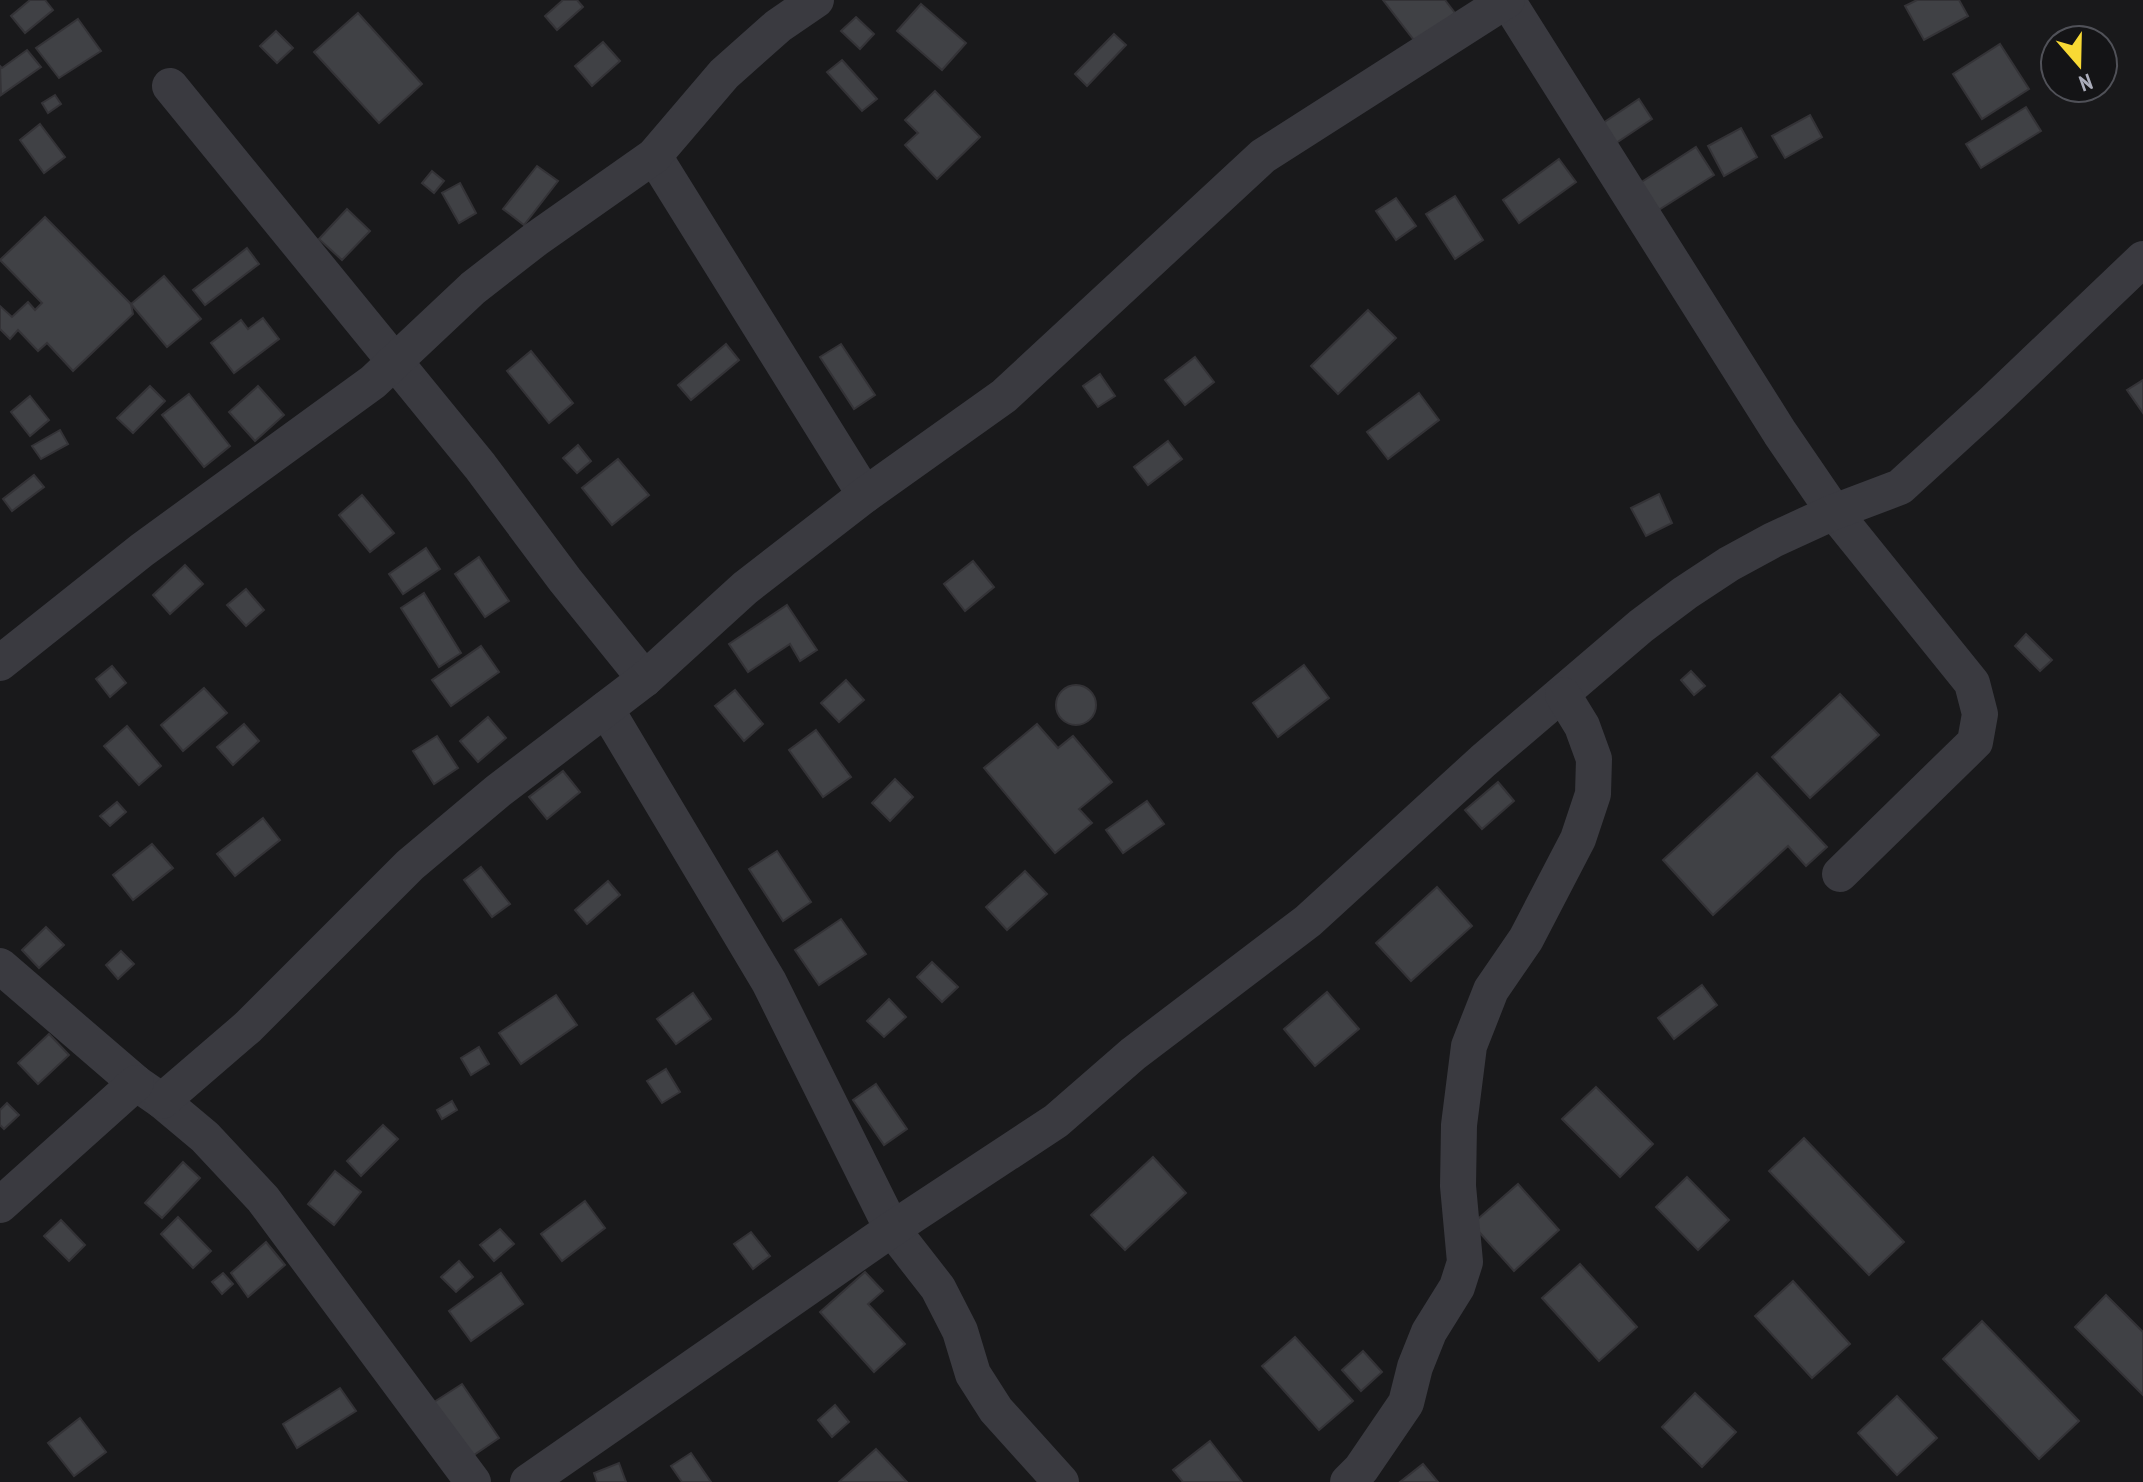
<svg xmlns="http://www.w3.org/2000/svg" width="2143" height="1482" font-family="'PT Sans Narrow',sans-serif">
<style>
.building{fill:#404145;stroke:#343337;stroke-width:2}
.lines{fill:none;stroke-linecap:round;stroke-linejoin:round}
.street{stroke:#3a3a40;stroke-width:36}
</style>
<rect width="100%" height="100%" fill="#19191b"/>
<!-- building -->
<g class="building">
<path d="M30 0H45L53 10 25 33 11 16Z"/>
<path d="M563 0H577L583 7 557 30 545 16Z"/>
<path d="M1383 0H1445L1455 13 1417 44Z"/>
<path d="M1917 0H1959L1968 16 1924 40 1905 6Z"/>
<path d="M921 4 966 43 942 70 897 31Z"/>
<path d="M358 13 422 84 379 123 314 52Z"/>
<path d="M856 17 874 34 860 49 841 31Z"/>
<path d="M78 19 101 51 59 78 36 48Z"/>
<path d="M276 31 293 48 277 63 260 46Z"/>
<path d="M1114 34 1126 45 1087 86 1075 74Z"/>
<path d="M603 42 620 61 592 86 575 66Z"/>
<path d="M2000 44 2029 89 1982 119 1953 74Z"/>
<path d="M27 50 41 67 1 95 0 66 2 68Z"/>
<path d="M842 60 877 99 862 111 827 72Z"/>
<path d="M935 91 980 137 937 179 905 145 918 133 905 120Z"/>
<path d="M55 95 61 104 48 113 42 103Z"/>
<path d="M1639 99 1652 119 1610 147 1597 127Z"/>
<path d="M2026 107 2041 131 1981 168 1966 144Z"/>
<path d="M1810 115 1822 137 1785 158 1772 136Z"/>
<path d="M40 124 65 157 44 173 20 140Z"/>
<path d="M1741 128 1757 157 1724 176 1708 146Z"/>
<path d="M1696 147 1714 175 1657 211 1640 183Z"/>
<path d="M1559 159 1576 182 1519 223 1503 200Z"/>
<path d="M537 166 558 181 524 225 503 209Z"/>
<path d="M432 171 444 181 434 193 422 183Z"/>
<path d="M460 183 476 213 459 223 442 193Z"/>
<path d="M1455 196 1483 240 1455 259 1426 214Z"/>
<path d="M1396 198 1416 226 1396 240 1376 211Z"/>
<path d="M347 209 370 231 342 260 319 239Z"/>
<path d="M45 217 131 304 133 314 73 371 47 343 38 351 18 330 10 339 0 329V306L12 317 28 302 35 310 42 303 0 260Z"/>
<path d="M247 248 259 264 205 305 193 290Z"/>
<path d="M164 276 201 319 167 347 131 304Z"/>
<path d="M1368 310 1396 338 1338 394 1311 366Z"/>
<path d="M263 318 279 339 234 373 211 343 241 320 248 329Z"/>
<path d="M726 344 739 360 691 400 678 385Z"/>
<path d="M841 344 875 395 854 409 820 357Z"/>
<path d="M531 351 573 403 549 423 507 371Z"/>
<path d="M1195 357 1214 382 1185 405 1165 380Z"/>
<path d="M1100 374 1115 396 1098 407 1083 386Z"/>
<path d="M2143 380V413L2127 390Z"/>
<path d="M150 386 165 401 133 433 117 418Z"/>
<path d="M258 386 284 415 255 441 229 412Z"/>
<path d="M1419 393 1439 420 1388 459 1367 432Z"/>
<path d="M189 394 230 446 204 467 162 415Z"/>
<path d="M30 396 49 420 30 436 11 412Z"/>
<path d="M60 430 68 444 41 459 32 446Z"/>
<path d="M1168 441 1182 459 1148 485 1134 467Z"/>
<path d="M578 445 591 461 577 473 563 458Z"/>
<path d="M618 459 649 495 612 525 582 488Z"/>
<path d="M34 475 44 487 12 511 3 499Z"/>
<path d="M1659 494 1672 523 1646 536 1631 508Z"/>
<path d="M362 495 394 533 370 552 339 515Z"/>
<path d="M426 548 440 569 403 594 389 574Z"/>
<path d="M479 557 509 601 485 617 455 574Z"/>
<path d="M973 561 994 587 965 611 944 584Z"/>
<path d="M185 565 203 584 170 614 153 595Z"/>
<path d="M246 589 264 610 246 626 227 605Z"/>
<path d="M424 593 461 653 439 667 401 608Z"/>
<path d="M787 605 817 650 800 661 790 644 748 672 729 644Z"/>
<path d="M2026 634 2052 660 2040 671 2015 646Z"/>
<path d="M481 646 499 672 451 706 432 680Z"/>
<path d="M1304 665 1329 698 1278 737 1253 703Z"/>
<path d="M112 666 126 683 110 697 96 679Z"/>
<path d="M1691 671 1705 686 1694 695 1681 680Z"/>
<path d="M846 680 864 700 839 722 821 703Z"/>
<circle cx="1076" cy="705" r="20"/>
<path d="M204 688 227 713 183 751 161 725Z"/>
<path d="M735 690 763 724 744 741 715 706Z"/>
<path d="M1840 694 1879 735 1810 798 1772 757Z"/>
<path d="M488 717 506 738 478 762 460 741Z"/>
<path d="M244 724 259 741 233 765 217 747Z"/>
<path d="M1037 724 1058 748 1073 736 1112 782 1079 809 1092 823 1055 853 984 768Z"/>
<path d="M127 726 161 766 139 785 104 746Z"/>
<path d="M816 730 851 777 823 797 789 750Z"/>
<path d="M437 736 458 768 434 784 413 751Z"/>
<path d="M563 771 580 792 547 819 529 797Z"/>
<path d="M1757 773 1827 847 1806 866 1788 846 1713 915 1663 860Z"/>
<path d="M895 779 913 797 890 821 872 803Z"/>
<path d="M1498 782 1514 801 1482 829 1465 810Z"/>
<path d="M1147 801 1164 824 1123 853 1106 830Z"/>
<path d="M117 802 126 812 110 826 100 816Z"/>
<path d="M263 818 280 840 235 876 217 854Z"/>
<path d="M152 844 173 868 133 900 113 875Z"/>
<path d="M777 851 811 902 783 921 749 869Z"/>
<path d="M481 867 510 904 492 917 464 880Z"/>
<path d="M1025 871 1047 894 1007 930 986 907Z"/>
<path d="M608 881 620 895 587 924 575 910Z"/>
<path d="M1437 887 1472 926 1411 981 1376 943Z"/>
<path d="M841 919 866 954 819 985 795 950Z"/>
<path d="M46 927 64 945 39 968 22 950Z"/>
<path d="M121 951 134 964 118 979 106 965Z"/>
<path d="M932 962 958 987 942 1002 917 977Z"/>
<path d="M1702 985 1717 1005 1674 1039 1658 1018Z"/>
<path d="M1327 992 1359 1029 1315 1066 1284 1029Z"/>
<path d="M693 993 711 1019 676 1044 657 1019Z"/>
<path d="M556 995 577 1025 521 1064 499 1033Z"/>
<path d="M889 999 906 1017 884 1037 867 1021Z"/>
<path d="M49 1034 69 1055 38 1084 18 1063Z"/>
<path d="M479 1047 489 1064 471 1075 461 1058Z"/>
<path d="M666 1069 680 1092 662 1103 647 1081Z"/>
<path d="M876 1084 907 1129 884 1145 853 1100Z"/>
<path d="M1596 1087 1653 1144 1620 1177 1562 1119Z"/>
<path d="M452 1101 457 1110 442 1119 437 1110Z"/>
<path d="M7 1103 19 1115 4 1129 0 1125V1110Z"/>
<path d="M383 1125 398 1139 361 1176 347 1161Z"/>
<path d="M1804 1138 1904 1242 1869 1275 1769 1171Z"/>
<path d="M1153 1157 1186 1193 1125 1250 1091 1215Z"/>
<path d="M183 1162 200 1178 162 1218 145 1203Z"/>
<path d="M335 1171 361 1192 334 1225 308 1204Z"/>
<path d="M1687 1177 1729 1220 1698 1250 1656 1207Z"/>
<path d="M1518 1184 1559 1230 1514 1271 1472 1224Z"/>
<path d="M585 1201 605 1228 562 1261 541 1234Z"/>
<path d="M178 1217 211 1251 193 1268 161 1234Z"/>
<path d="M61 1220 85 1245 69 1261 44 1236Z"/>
<path d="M500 1229 514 1244 494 1261 480 1245Z"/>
<path d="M751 1232 770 1256 753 1269 734 1244Z"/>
<path d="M266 1242 285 1265 248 1297 231 1273Z"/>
<path d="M459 1261 473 1277 456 1292 441 1277Z"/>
<path d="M1580 1264 1637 1327 1599 1361 1542 1298Z"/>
<path d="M865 1272 883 1291 868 1304 905 1344 874 1372 820 1312Z"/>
<path d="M223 1273 233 1284 222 1294 212 1282Z"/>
<path d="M501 1273 523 1304 471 1341 449 1311Z"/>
<path d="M1793 1281 1850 1344 1812 1378 1755 1316Z"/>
<path d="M2106 1295 2143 1332V1395L2075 1327Z"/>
<path d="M1982 1321 2079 1421 2039 1459 1943 1359Z"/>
<path d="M1295 1337 1353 1401 1319 1430 1262 1366Z"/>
<path d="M1363 1351 1382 1372 1361 1391 1342 1370Z"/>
<path d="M462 1384 499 1438 468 1459 431 1404Z"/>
<path d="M340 1388 356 1411 297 1448 283 1424Z"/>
<path d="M1695 1393 1736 1432 1702 1467 1662 1427Z"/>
<path d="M1897 1396 1937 1438 1897 1475 1858 1433Z"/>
<path d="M835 1405 849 1422 832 1437 818 1420Z"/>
<path d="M80 1418 106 1452 74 1476 48 1443Z"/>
<path d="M1210 1441 1242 1482H1183L1173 1470Z"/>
<path d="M876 1449 907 1482H839Z"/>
<path d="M691 1453 711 1482H682L671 1466Z"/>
<path d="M619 1463 626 1482H597L594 1473Z"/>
<path d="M1423 1464 1438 1482H1400Z"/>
</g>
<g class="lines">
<!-- street -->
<g class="street">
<path d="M1507 0 1780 433 1834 512 1972 683 1980 714 1975 742 1840 874"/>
<path d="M170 86 480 466 565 580 645 679"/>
<path d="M654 156 865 495"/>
<path d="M0 663 142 550 373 382 473 288 536 239 654 156 724 74 778 26 816 0"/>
<path d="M606 709 769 982 892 1229 938 1288 960 1331 973 1374 996 1410 1061 1482"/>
<path d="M0 966 136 1083 162 1101 205 1137 263 1199 473 1482"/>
<path d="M162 1101 248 1027 410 865 498 791 645 679 745 588 865 495 1004 396 1263 156 1507 0"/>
<path d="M0 1205 136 1083"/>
<path d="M528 1482 892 1229 1056 1121 1133 1054 1308 921 1483 761 1641 626 1685 593 1729 564 1773 540 1834 512 1900 487 1993 402 2143 259"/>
<path d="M1348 1482 1361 1469 1406 1403 1415 1367 1429 1332 1457 1287 1465 1262 1458 1186 1459 1125 1469 1046 1491 990 1526 939 1578 839 1593 794 1594 759 1582 726 1563 695"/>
</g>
</g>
<!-- north arrow -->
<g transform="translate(2079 64) rotate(160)"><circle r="38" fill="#141416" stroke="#505158" stroke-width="2"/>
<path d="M0-6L14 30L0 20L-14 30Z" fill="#f8d934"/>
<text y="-12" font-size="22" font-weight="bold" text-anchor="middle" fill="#abadbb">N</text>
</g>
</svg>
